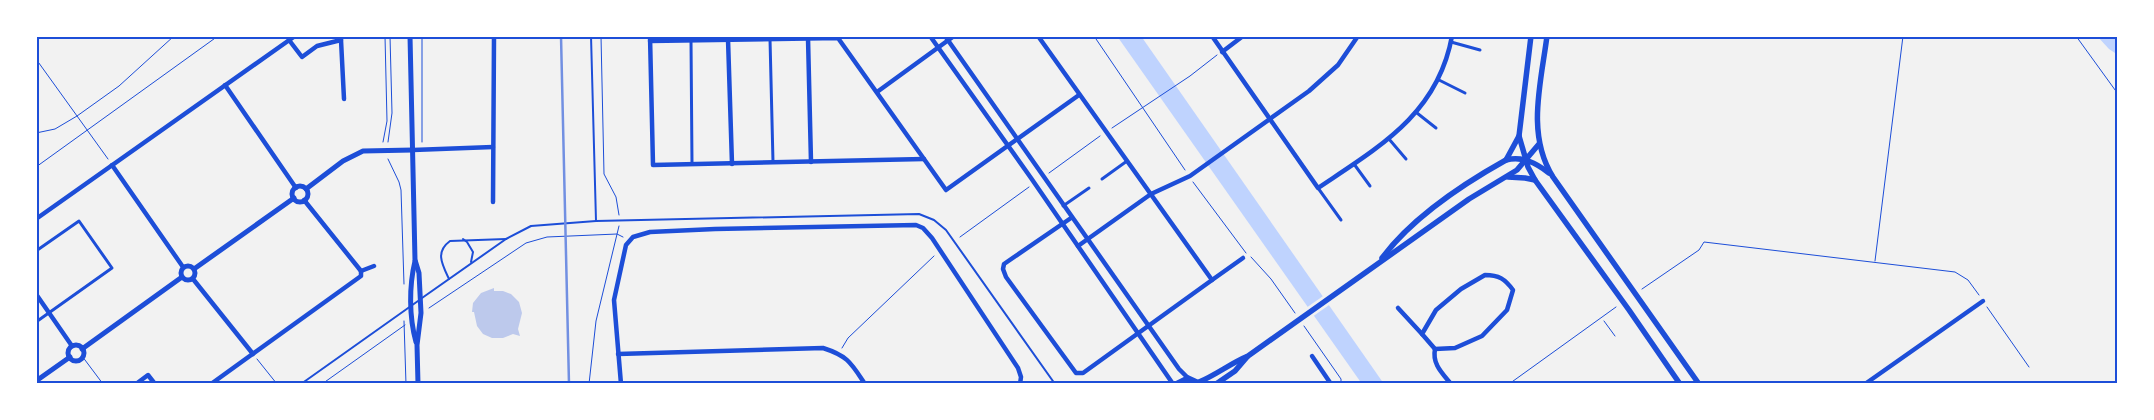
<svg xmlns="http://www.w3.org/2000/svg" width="2154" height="420" font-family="Merriweather,serif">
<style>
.water{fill:#bfd3fe}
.pier{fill:#f2f2f2}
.building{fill:#bdc9ec}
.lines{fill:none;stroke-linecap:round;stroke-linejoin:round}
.path{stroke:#1d4ed8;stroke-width:1}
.service{stroke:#1d4ed8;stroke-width:2}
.pedestrian{stroke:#1d4ed8;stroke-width:3}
.minor{stroke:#1d4ed8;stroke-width:4.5}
.tertiary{stroke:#1d4ed8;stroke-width:5}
.secondary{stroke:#1d4ed8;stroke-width:5.5}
.rail{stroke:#7290e2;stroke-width:2.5}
.neatline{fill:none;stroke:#1d4ed8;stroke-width:2}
</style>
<rect width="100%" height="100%" fill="#f2f2f2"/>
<!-- water -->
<g class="water">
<path d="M1117 36H1141L1384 384H1362Z"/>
<path d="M2097 36H2118V55L2109 49Z"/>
</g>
<!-- pier -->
<path class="pier" d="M1326 294 1332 303 1312 317 1306 308Z"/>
<!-- building -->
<path class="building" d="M494 288V291H503L511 294 519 302 522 313 518 329 520 336 513 334 503 338H492L483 334 477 326 474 312H472L473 303 481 293Z"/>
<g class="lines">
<!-- path -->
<g class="path">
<path d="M422 36V142"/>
<path d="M601 36 604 174 616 197 619 215"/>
<path d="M1094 36 1185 170"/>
<path d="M2076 36 2118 94"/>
<path d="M36 37 37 36"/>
<path d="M36 59 108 159"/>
<path d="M1112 128 1190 76 1217 55"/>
<path d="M36 133 55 129 77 116 119 86 174 36"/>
<path d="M383 142 387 121 385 36"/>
<path d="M388 142 392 113 390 36"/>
<path d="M388 159 399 182 401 190 404 284"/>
<path d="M36 167 218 36"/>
<path d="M1049 173 1100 136"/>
<path d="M1193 182 1246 253"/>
<path d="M960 237 1029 187"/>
<path d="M1251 257 1271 279 1295 313"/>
<path d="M1875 261 1903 36"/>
<path d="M1642 289 1699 250 1704 242 1955 272 1968 280 1979 295"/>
<path d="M1987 307 2029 367"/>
<path d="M429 308 526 243 547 237 617 234 623 237"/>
<path d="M404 321 406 384"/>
<path d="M1604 321 1615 336"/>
<path d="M1304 326 1341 379V384"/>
<path d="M842 348 848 338 934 256"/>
<path d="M82 356 103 384"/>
<path d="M257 359 277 384"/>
<path d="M322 384 405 325"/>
<path d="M589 384 596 321 619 226"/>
<path d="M1509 384 1616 307"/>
</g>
<!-- service -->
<g class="service">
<path d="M591 36 596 221"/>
<path d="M463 239 467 242 473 252 471 262"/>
<path d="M449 279C442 264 435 252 450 241L506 239"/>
<path d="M422 298 506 239 531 226 596 221 919 214 934 220 946 230 1055 384"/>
<path d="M301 384 418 301"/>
</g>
<!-- pedestrian -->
<g class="pedestrian">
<path d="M770 39 773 162"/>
<path d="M691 40 692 164"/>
<path d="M1451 42 1480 50"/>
<path d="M1439 80 1465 93"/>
<path d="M1417 113 1436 128"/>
<path d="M1389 139 1406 159"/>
<path d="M1354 164 1370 186"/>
<path d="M1102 179 1127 161"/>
<path d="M1318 188 1341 220"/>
<path d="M1063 206 1089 188"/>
<path d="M36 251 79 221 112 268 36 322"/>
</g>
<!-- minor -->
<g class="minor">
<path d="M650 36 653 165 924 159"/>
<path d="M930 36 1031 178 1173 384"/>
<path d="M945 36 1179 369 1188 378"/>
<path d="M1038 36 1212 280 1083 373H1076L1006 277 1003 269 1004 264 1071 218"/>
<path d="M1212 36 1318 188C1379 147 1438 114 1452 36"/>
<path d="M808 38 811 162"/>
<path d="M728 39 732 164"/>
<path d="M289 40 302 57 317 46 341 40V36"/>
<path d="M341 40 344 99"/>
<path d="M650 41 838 38 946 190 1079 95"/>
<path d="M1222 52 1243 36"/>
<path d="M225 85 296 188"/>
<path d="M877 92 954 36"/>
<path d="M413 150 493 147"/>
<path d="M112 165 183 267"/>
<path d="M304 200 361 271 374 266"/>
<path d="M493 202 494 36"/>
<path d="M36 219 295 36"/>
<path d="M1078 246 1151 194 1190 176 1309 91 1338 65 1358 36"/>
<path d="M1485 275C1499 275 1505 279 1513 290L1507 310 1482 336 1455 348 1435 349 1422 334 1436 310 1461 289Z"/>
<path d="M193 279 253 354"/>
<path d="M1212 280 1243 258"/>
<path d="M36 294 72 346"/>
<path d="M1398 308 1422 334"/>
<path d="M1435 349C1432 364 1442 373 1451 384"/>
<path d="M618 354 823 348C848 356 851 363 865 384"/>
<path d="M1312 356 1331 384"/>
<path d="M136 384 148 375 155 384"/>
<path d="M211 384 361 276V271"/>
<path d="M621 384 614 300 626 245 633 237 650 232 715 229 916 225 923 228 932 238 1018 368 1021 377 1020 384"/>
<path d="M1865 384 1983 301"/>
</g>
<!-- tertiary -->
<g class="tertiary">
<path d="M410 36 415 260 419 273 421 313 417 345 418 384"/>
<circle cx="300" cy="194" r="8"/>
<path d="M306 189 343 161 363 151 413 150"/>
<path d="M415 261C409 286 409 317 416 342"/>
<circle cx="188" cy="273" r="7"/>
<path d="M194 269 294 198"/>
<circle cx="76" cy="353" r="8"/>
<path d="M82 349 182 277"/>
<path d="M36 381 70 357"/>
</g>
<!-- secondary -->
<g class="secondary">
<path d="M1531 36 1519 136 1528 167 1535 180 1629 310 1680 384"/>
<path d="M1547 36C1541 83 1526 134 1553 177L1699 384"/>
<path d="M1506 160 1519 136"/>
<path d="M1508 177 1525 178 1535 180"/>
<path d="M1382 258C1412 218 1463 184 1506 160 1523 156 1536 163 1549 173"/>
<path d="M1199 382C1216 375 1231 363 1248 356L1469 199 1517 170 1539 144"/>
<path d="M1176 384 1188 378 1201 384"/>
<path d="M1216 384 1235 371 1247 357"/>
</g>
<!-- rail -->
<path class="rail" d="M561 36 569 384"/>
</g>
<!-- border -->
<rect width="2154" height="420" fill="none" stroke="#ffffff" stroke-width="75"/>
<rect x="38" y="38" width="2078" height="344" class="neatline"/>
</svg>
